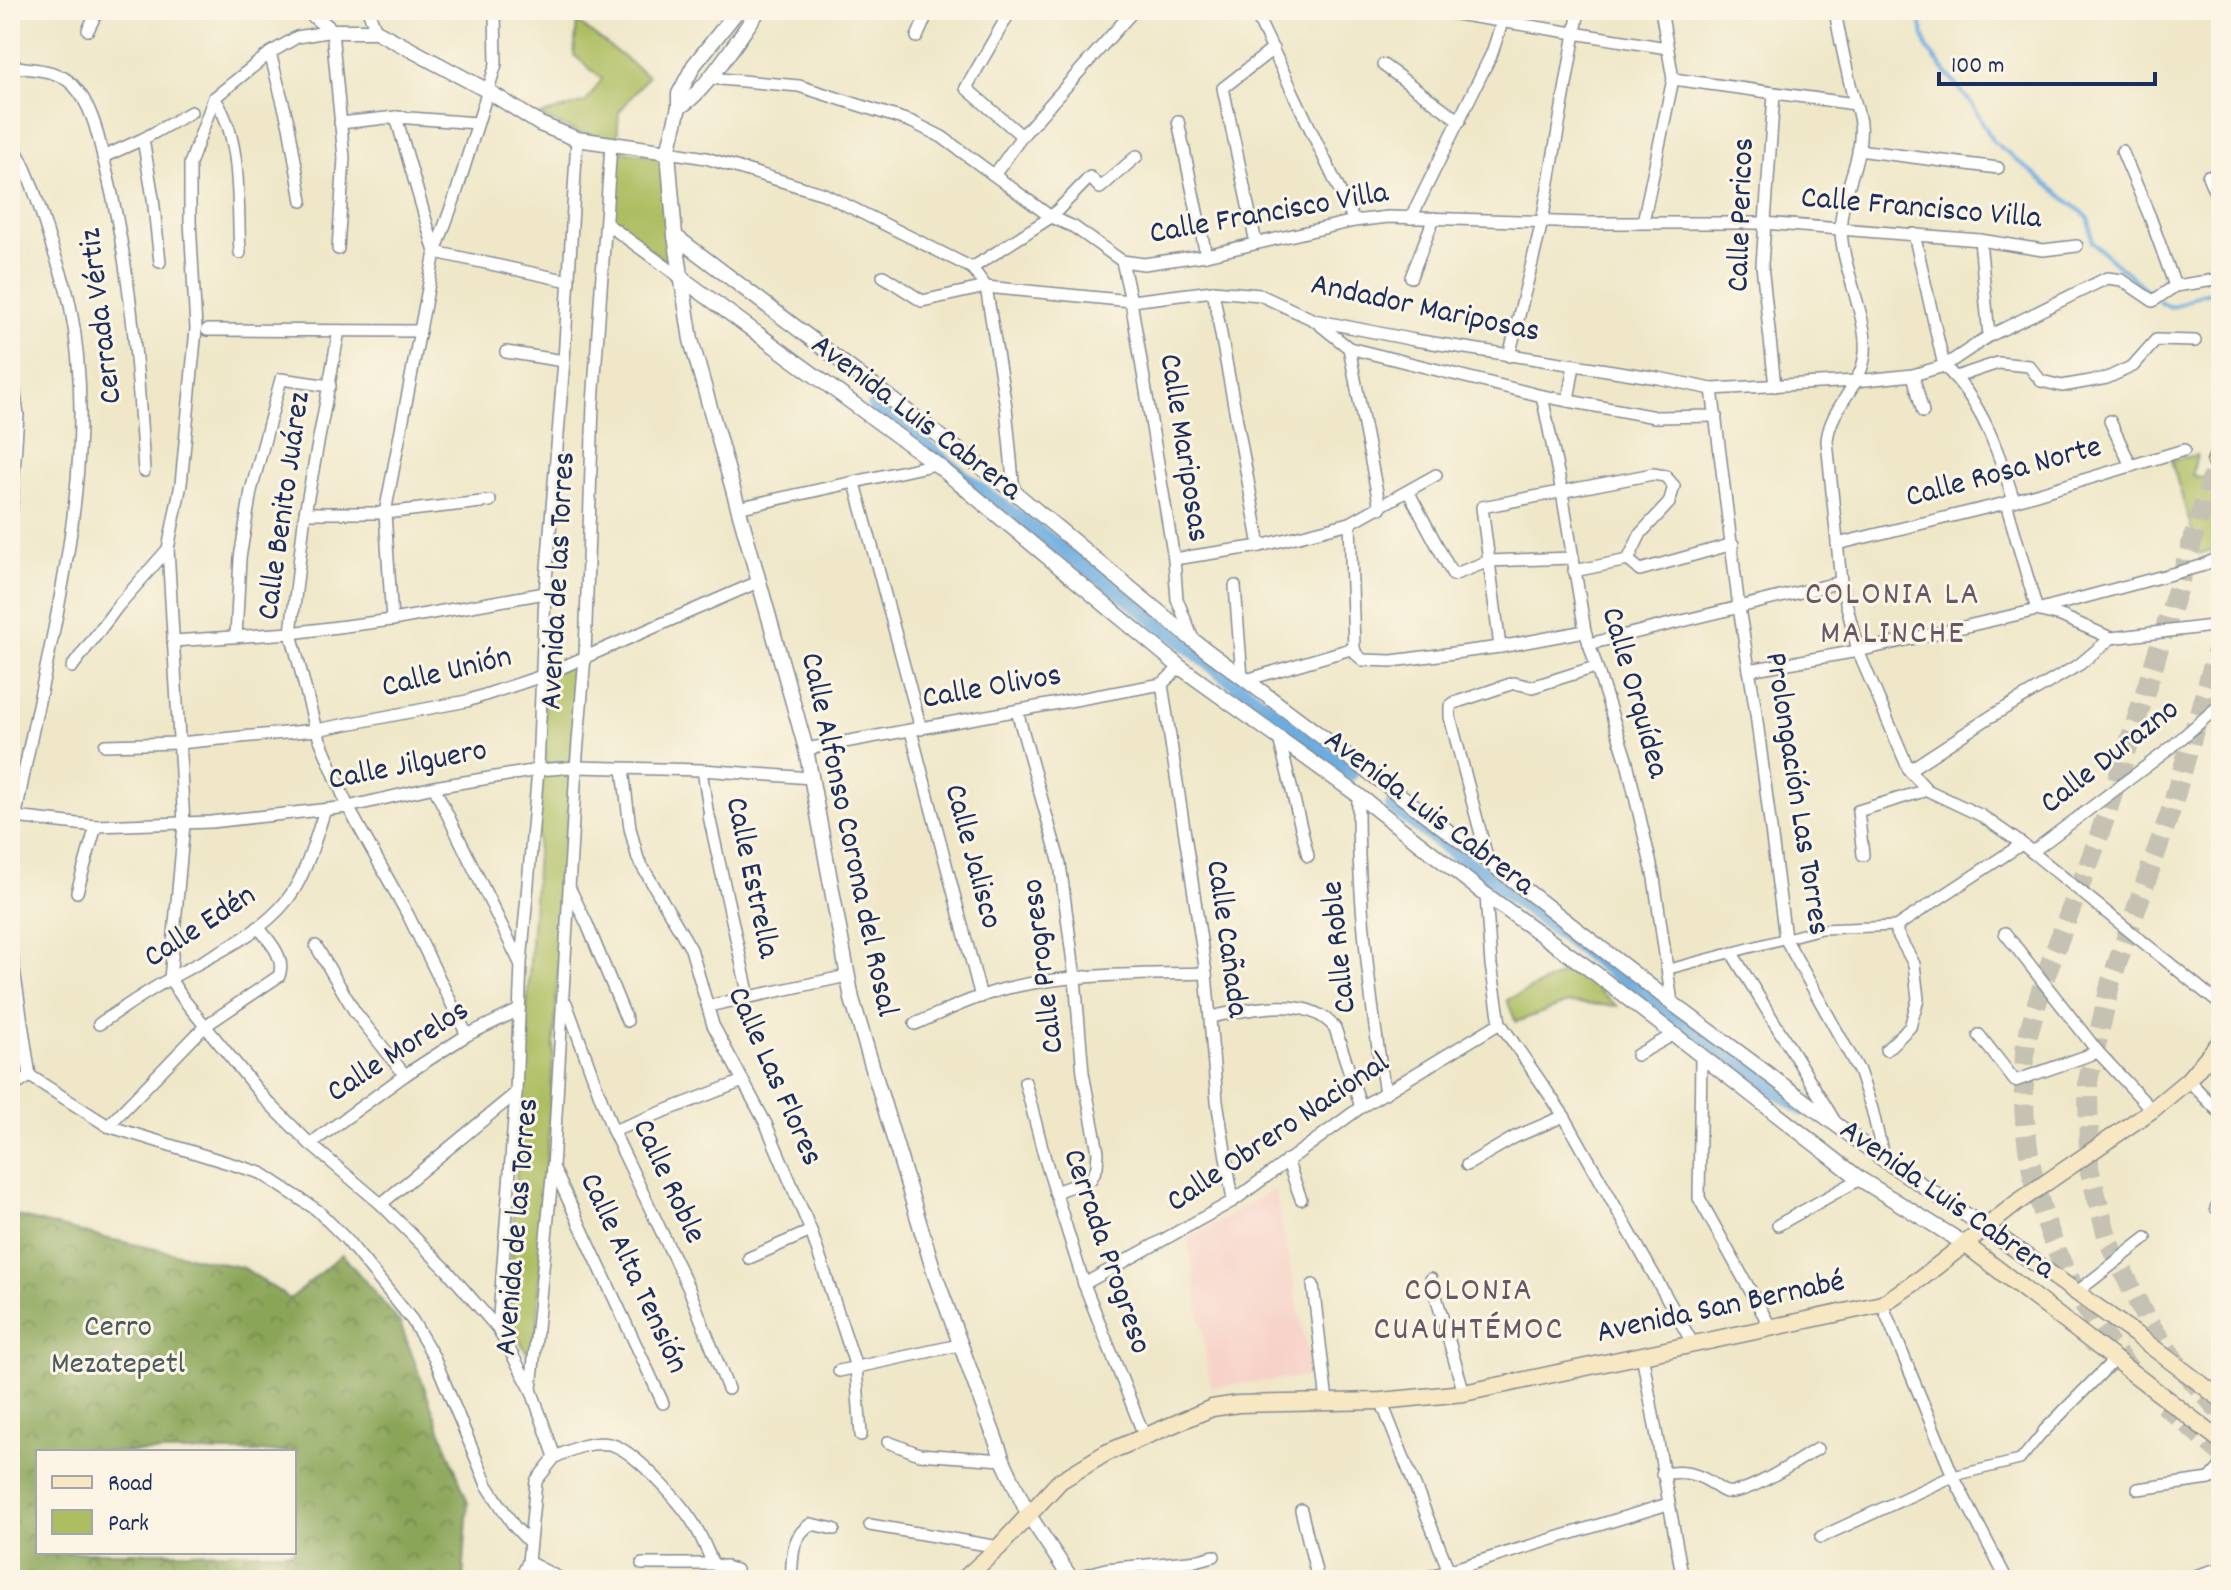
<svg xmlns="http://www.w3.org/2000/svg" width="2231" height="1590" font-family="Dekko,sans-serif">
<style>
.built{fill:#f7d1c8}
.forest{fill:url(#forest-crowns);stroke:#526a5b;stroke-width:2;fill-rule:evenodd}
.park{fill:#adbe62;stroke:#647660;stroke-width:2}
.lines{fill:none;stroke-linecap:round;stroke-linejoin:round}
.stream{stroke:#6cace0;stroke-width:4}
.canal{stroke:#6cace0;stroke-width:16}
.motorway-tunnel{stroke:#c5c2b3;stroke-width:20;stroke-dasharray:20 10;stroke-linecap:butt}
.pedestrian-casing{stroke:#858b93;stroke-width:12}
.minor-casing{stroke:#858b93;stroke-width:14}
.tertiary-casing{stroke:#858b93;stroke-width:17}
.secondary-casing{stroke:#858b93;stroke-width:19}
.motorway-casing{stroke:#858b93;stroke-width:23}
.pedestrian{stroke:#fff;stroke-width:9}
.minor{stroke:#fff;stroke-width:11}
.tertiary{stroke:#fff;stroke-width:14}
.secondary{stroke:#f7e8c3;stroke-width:16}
.motorway{stroke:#ecc669;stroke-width:20}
.labels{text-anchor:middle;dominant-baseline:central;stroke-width:6;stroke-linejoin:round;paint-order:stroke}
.street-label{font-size:32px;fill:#1b2f5e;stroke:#fcf5e5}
.park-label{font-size:32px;fill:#475a5f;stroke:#fcf5e5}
.neighbourhood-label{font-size:34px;letter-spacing:2px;fill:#645966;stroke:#fcf5e5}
</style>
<defs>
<pattern id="forest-crowns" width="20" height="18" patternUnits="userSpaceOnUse" patternTransform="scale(2)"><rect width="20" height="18" fill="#8aa558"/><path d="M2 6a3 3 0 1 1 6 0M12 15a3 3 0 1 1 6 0" fill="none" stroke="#70874c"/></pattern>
</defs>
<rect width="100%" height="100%" fill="#fcf5e5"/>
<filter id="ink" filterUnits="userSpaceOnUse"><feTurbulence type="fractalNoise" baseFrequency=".0125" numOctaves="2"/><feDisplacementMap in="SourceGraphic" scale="16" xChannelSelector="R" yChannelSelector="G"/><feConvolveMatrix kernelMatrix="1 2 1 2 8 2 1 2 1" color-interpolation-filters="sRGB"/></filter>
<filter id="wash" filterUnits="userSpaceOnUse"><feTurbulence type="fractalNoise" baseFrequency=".006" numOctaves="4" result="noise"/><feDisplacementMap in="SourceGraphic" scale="32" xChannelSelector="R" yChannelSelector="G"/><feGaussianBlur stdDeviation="1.8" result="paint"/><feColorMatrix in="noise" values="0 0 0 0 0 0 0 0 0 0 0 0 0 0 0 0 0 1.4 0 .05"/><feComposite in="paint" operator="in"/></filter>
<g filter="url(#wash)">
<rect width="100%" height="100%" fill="#efe7c8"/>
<!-- built -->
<path class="built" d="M1275 1189 1312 1376 1211 1387 1188 1239Z"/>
<!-- forest -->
<path class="forest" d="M10 1214 100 1237 244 1268 290 1299 342 1254 400 1323 468 1503 463 1580H10ZM38 1452H294V1552H38Z"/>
<!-- park -->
<g class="park">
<path d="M577 22 648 76 619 112 617 139 582 134 539 116 586 102 602 79 574 55Z"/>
<path d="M616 150 664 157 673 267 612 221Z"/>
<path d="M2197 455 2192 475 2221 482V547L2199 554 2171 460Z"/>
<path d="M580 660 572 761 542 765 546 676Z"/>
<path d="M570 769 535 1367 507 1318 542 775Z"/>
<path d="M1573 969 1617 1006 1568 1003 1516 1022 1507 1000Z"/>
</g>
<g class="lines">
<!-- stream -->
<g class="stream">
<path d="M1917 10 1928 50 1974 107 1992 140 2089 218 2092 242 2150 293"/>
<path d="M2159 301C2175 315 2186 299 2201 294 2207 292 2215 293 2221 293"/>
</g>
<!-- canal -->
<g class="canal">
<path d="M875 406 979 490 1114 587 1350 773"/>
<path d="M1393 806 1576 944 1804 1109"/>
</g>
</g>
</g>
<g filter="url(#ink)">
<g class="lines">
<!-- motorway-tunnel -->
<g class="motorway-tunnel">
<path d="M2221 637 2171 810 2111 981 2088 1081 2089 1168 2108 1240 2145 1317 2176 1362 2221 1413"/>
<path d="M2130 1369C2064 1294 2022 1187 2024 1086 2025 1072 2024 1057 2026 1044 2044 965 2081 891 2106 815 2144 698 2180 579 2217 462"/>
<path d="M2163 1404 2221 1453"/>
</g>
<!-- pedestrian casing -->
<g class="pedestrian-casing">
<g id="pedestrian">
<path d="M702 770 709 816"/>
<path d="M1669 969 1821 929 1897 926"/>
<path d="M1953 1476 2020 1460 2044 1431"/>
</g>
</g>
<!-- minor casing -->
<g class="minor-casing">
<g id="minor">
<path d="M368 10 376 31"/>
<path d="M1011 10 966 88 1022 136"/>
<path d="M1254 10 1354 221"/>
<path d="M1431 10 1667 48"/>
<path d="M1835 10C1839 36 1845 62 1851 88 1854 100 1859 112 1860 124 1864 160 1838 198 1841 232 1843 270 1868 319 1865 352 1863 386 1830 406 1827 441L1841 582 1858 651 1909 770 1927 790 1982 816 2022 844 2221 1005"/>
<path d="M88 30 98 10"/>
<path d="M917 37 929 10"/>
<path d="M270 53 289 126 302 201"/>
<path d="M1383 65 1460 121"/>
<path d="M10 66C32 70 56 68 73 85 94 107 99 141 106 169 131 269 138 369 144 471"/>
<path d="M709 78 799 86 912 122 942 137 1051 217 1074 227 1122 261 1144 264 1206 255 1354 221 1388 217 1587 223H1764L1980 240 2043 250 2077 246"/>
<path d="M1673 79 1855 104"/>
<path d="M1774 94 1762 265 1775 386"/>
<path d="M214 98C243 137 237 206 240 253"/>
<path d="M396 117 435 252 569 281"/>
<path d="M1178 121 1206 255"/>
<path d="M340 123 396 117 477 123"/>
<path d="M143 139 153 198 160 262"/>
<path d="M10 140C30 171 39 206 50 241 57 262 66 284 70 305 106 482 37 675 10 850"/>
<path d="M1858 150 1998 168"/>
<path d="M2122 151 2150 217 2175 286"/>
<path d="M668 152 706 158 824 194 972 268 986 287 1006 407 1014 492"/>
<path d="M103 157 143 139 191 112"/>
<path d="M995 174 1022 136 1134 10"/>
<path d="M2208 176 2221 207"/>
<path d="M1411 218 1492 53 1506 10"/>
<path d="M1643 222 1673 79 1661 10"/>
<path d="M607 224 680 277"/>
<path d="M1914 234 1944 366C1982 401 1999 453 2014 501"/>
<path d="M1980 240 1989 336"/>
<path d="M1256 243 1223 88 1273 49"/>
<path d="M338 249 344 158 332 31 297 37 270 53 214 98 190 164V221L196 329 181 484 168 549 184 824 170 979 184 1000 263 1097 310 1144 381 1204 446 1269 498 1329 531 1389 555 1457 536 1481 528 1562 520 1580"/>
<path d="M1122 261 1131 301 1174 559 1177 599 1192 637"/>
<path d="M972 268 1051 217 1090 177 1100 188 1137 156"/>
<path d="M883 276 922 301 986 287 1131 301 1213 291 1260 295 1314 320 1414 340 1658 378 1712 389 1856 381 1913 375 1944 366 1989 336 2107 278 2122 280 2153 301 2175 286 2221 279"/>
<path d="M1411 277 1434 218"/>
<path d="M1213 291 1260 546"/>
<path d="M1314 320 1349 348 1380 508"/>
<path d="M207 330 420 331"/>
<path d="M339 331 305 513 291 633 316 730 348 807 408 915 467 1035"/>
<path d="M1349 348 1542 396 1655 417 1716 416"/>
<path d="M506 352 564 361"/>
<path d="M1509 356 1542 222 1579 10"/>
<path d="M10 364 18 414 10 530"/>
<path d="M1913 375 1923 412"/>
<path d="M1956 377 1998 363 2029 366 2041 381 2062 386 2107 378 2133 366 2156 340 2195 341"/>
<path d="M1712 389 1739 608 1755 706 1785 938 1859 1071 1872 1109 1884 1160"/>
<path d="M1542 396 1562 492 1585 631 1627 762 1654 878 1672 1003"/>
<path d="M1568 401 1574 365"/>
<path d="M2110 421 2131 466"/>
<path d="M855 483 921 729"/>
<path d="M1408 491 1453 575 1489 561 1572 558"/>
<path d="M2006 503 2037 610"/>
<path d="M737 508 936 464"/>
<path d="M305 513H385L490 501"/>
<path d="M1350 523 1354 648 1356 654 1363 660 1392 661 1500 647 1585 631"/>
<path d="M1837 544 2006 503 2184 450"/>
<path d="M1174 559 1260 546 1350 523 1436 475"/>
<path d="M1628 560 1640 570 1733 544"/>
<path d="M1235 586 1242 678"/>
<path d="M2040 611 2061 616 2111 638 2221 625"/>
<path d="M392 620 385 513 435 252 455 197 496 64 495 10"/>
<path d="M236 637 240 558 251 491 281 379 330 386"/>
<path d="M173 641 291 633 392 620 545 593"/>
<path d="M1589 644 1841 582"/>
<path d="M1500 647 1482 507 1653 474 1665 476 1674 486 1669 503 1641 533 1628 560 1574 571"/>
<path d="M72 667 118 606 168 549"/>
<path d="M1749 670 1858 651 2037 610 2201 566 2221 557"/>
<path d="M1246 680 1354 648"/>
<path d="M1162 684 1206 973 1217 1101 1233 1201"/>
<path d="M1017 711 1060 864 1075 978 1083 1073 1098 1152 1097 1167 1091 1179 1055 1192"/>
<path d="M911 731 981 997"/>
<path d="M1279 738 1308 856"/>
<path d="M105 745 179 743 316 730 467 701 542 676 758 582"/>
<path d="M806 749 1162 684 1180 667"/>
<path d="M623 769 630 828 638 859 691 949 713 1025 766 1124 811 1231 856 1367 861 1435"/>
<path d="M1909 770 1990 717 2080 664 2111 638"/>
<path d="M434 787 520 963"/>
<path d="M1358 795C1357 894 1369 995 1385 1093"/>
<path d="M709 816 749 997"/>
<path d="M15 817 96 826 211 822 348 807 434 787 538 770 576 767 702 770 811 778"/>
<path d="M2032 852 2168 750 2221 704"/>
<path d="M1863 855 1858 811 1927 790"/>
<path d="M1488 861 1450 717V706L1454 703 1514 683 1532 687 1595 667"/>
<path d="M570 889 587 924 627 1021"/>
<path d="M77 892 96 826"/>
<path d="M1486 895 1491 965 1500 1023 1564 1116 1693 1344"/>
<path d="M2005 933 2098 1052 2152 1110"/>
<path d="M10 943 30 1076 108 1126 261 1173 317 1210 346 1239 412 1320 434 1357 487 1485 514 1526 529 1542"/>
<path d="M316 946 355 1012 405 1075"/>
<path d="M1732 953 1834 1120"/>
<path d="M566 1003 613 1131 689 1289 728 1389"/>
<path d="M708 1006 847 976"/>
<path d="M1210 1017C1246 1010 1308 993 1335 1028L1361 1107"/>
<path d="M99 1024C122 1009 146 992 171 978 210 956 259 936 287 900 306 876 315 839 325 810"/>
<path d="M915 1024C945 1011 976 996 1008 988 1072 973 1140 975 1206 973"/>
<path d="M1979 1035 2015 1081 2098 1052"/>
<path d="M1886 1050 1910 1027 1918 999 1914 964 1897 933V926L2022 844"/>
<path d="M1637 1055 1673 1035"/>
<path d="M1701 1057 1699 1198 1771 1328"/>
<path d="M2188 1080 2221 1114"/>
<path d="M1025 1082 1045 1159 1084 1284 1144 1435"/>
<path d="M10 1089 30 1076"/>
<path d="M108 1126 205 1026 279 976C286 957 269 941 258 927"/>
<path d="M613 1131 743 1081"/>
<path d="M310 1144 405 1075 467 1035 519 1010"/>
<path d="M1287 1160 1301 1199"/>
<path d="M1467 1165 1515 1137 1564 1116"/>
<path d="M553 1167 663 1403"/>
<path d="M10 1198 13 1199"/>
<path d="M381 1204 516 1093"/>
<path d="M2216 1208 2221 1206"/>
<path d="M1778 1225 1860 1179"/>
<path d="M749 1258 811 1231"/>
<path d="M1431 1279 1464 1393"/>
<path d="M1084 1284 1233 1201 1361 1107 1500 1023"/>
<path d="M1313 1285 1327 1402"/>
<path d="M2077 1292 2146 1238"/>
<path d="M1882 1304 1953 1476 2007 1580"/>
<path d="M498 1329 516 1093 521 963 538 770 545 593 564 361 577 139"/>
<path d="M1642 1354 1683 1580"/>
<path d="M839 1371 959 1345"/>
<path d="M531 1389 553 1167 576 767 585 656 593 404 611 145"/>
<path d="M1381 1401 1449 1571"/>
<path d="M2044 1431 2116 1358"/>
<path d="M888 1442 919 1454 1003 1460"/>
<path d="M555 1457C573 1449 589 1441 609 1444 633 1448 681 1503 694 1524 702 1537 707 1551 713 1564L736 1570"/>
<path d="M1662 1474C1681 1471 1693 1472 1710 1482 1715 1486 1720 1490 1726 1492 1746 1496 1798 1460 1817 1449"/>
<path d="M2138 1489 2210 1479 2221 1466"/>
<path d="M1301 1510 1318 1580"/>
<path d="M870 1525 999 1547"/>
<path d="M1821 1537 1953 1476"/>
<path d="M528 1562 563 1580"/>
<path d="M642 1564H713"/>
<path d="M1072 1579 1106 1569 1199 1560 1214 1556"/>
<path d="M713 1580 725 1566"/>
<path d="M791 1580C793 1558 790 1537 811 1524L834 1529"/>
<path d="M1418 1580 1668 1504"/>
<path d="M2182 1580 2221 1568"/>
</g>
</g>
<!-- tertiary casing -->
<g class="tertiary-casing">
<g id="tertiary">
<path d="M307 10 332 31H376L488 91 540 124 577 139 668 152"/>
<path d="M738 10 694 65 679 94V107L668 152 675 236 691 340 806 749 852 999 935 1275 1003 1460 1028 1514 1072 1580"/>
<path d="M679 107C704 95 741 34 759 10"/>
<path d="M675 236 1014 492 1194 641 1505 874 1672 1003 1884 1160 1986 1228"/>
<path d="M680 277 936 464 1180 667 1358 795 1486 895 1595 973 1860 1179 1965 1244"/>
</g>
</g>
<!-- secondary casing -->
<g class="secondary-casing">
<g id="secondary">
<path d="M1986 1228 2135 1334 2221 1399"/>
<path d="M1965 1244 2221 1441"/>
<path d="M963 1580 999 1547 1060 1481 1106 1453 1212 1408 1238 1404 1381 1401 1464 1393 1882 1304 1923 1277 2018 1202 2152 1110 2188 1080 2221 1041"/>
</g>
</g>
<!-- motorway casing -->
<g class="motorway-casing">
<path id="motorway" d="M2217 462 2221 453"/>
</g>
<!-- pedestrian -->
<use href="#pedestrian" class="pedestrian"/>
<!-- minor -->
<use href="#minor" class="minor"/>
<!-- tertiary -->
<use href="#tertiary" class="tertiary"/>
<!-- secondary -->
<use href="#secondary" class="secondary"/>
<!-- motorway -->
<use href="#motorway" class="motorway"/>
</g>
</g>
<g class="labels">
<!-- street labels -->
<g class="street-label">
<text transform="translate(1921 210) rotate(5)">Calle Francisco Villa</text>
<text transform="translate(1269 215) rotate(-10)">Calle Francisco Villa</text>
<text transform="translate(1743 215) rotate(-88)">Calle Pericos</text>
<text transform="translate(1425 310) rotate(12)">Andador Mariposas</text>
<text transform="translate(103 316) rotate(-97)">Cerrada Vértiz</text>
<text transform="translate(915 419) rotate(37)">Avenida Luis Cabrera</text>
<text transform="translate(1182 448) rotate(81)">Calle Mariposas</text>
<text transform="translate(2004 474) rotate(-15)">Calle Rosa Norte</text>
<text transform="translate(286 506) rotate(-82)">Calle Benito Juárez</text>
<text transform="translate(560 581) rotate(-87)">Avenida de las Torres</text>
<text transform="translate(447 674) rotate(-14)">Calle Unión</text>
<text transform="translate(992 689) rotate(-10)">Calle Olivos</text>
<text transform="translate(1633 693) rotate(74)">Calle Orquídea</text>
<text transform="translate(2111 758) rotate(-38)">Calle Durazno</text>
<text transform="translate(408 767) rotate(-11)">Calle Jilguero</text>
<text transform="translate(1795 794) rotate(81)">Prolongación Las Torres</text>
<text transform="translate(1428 814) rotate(37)">Avenida Luis Cabrera</text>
<text transform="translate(847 835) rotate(78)">Calle Alfonso Corona del Rosal</text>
<text transform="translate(971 857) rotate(75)">Calle Jalisco</text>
<text transform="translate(750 878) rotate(78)">Calle Estrella</text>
<text transform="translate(201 928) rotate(-33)">Calle Edén</text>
<text transform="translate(1225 939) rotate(82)">Calle Cañada</text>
<text transform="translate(1341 947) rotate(-96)">Calle Roble</text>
<text transform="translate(1045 966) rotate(-97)">Calle Progreso</text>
<text transform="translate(399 1053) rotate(-33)">Calle Morelos</text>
<text transform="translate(773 1077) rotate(66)">Calle Las Flores</text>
<text transform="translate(1279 1134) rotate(-34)">Calle Obrero Nacional</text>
<text transform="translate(667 1182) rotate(65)">Calle Roble</text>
<text transform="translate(1946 1201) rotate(35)">Avenida Luis Cabrera</text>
<text transform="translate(519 1227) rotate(-85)">Avenida de las Torres</text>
<text transform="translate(1105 1252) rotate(71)">Cerrada Progreso</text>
<text transform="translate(632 1274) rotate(65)">Calle Alta Tensión</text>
<text transform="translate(1721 1309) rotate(-12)">Avenida San Bernabé</text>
</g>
<!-- park labels -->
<g class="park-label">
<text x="118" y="1329">Cerro<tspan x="118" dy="37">Mezatepetl</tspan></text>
</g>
<!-- neighbourhood labels -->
<g class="neighbourhood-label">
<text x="1893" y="596">COLONIA LA<tspan x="1893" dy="39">MALINCHE</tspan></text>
<text x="1469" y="1292">COLONIA<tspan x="1469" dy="39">CUAUHTÉMOC</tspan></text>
</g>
</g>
<!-- margin -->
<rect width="2231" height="1590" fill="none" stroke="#fcf5e5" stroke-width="40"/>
<!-- legend -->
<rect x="36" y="1450" width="260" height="104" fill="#fcf5e5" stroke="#a2a6af" stroke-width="2"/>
<rect x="52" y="1476" width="40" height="12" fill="#f7e8c3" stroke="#a2a6af" stroke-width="2"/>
<text x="108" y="1490" font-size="24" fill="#1b2f5e">Road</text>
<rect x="52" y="1510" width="40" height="24" fill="#adbe62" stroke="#a2a6af" stroke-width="2"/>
<text x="108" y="1530" font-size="24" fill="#1b2f5e">Park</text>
<!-- scale -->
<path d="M1939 72v12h216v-12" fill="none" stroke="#1b2f5e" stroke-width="4"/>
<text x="1951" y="72" font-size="24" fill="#1b2f5e" stroke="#fcf5e5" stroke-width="6" paint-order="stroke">100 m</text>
</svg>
